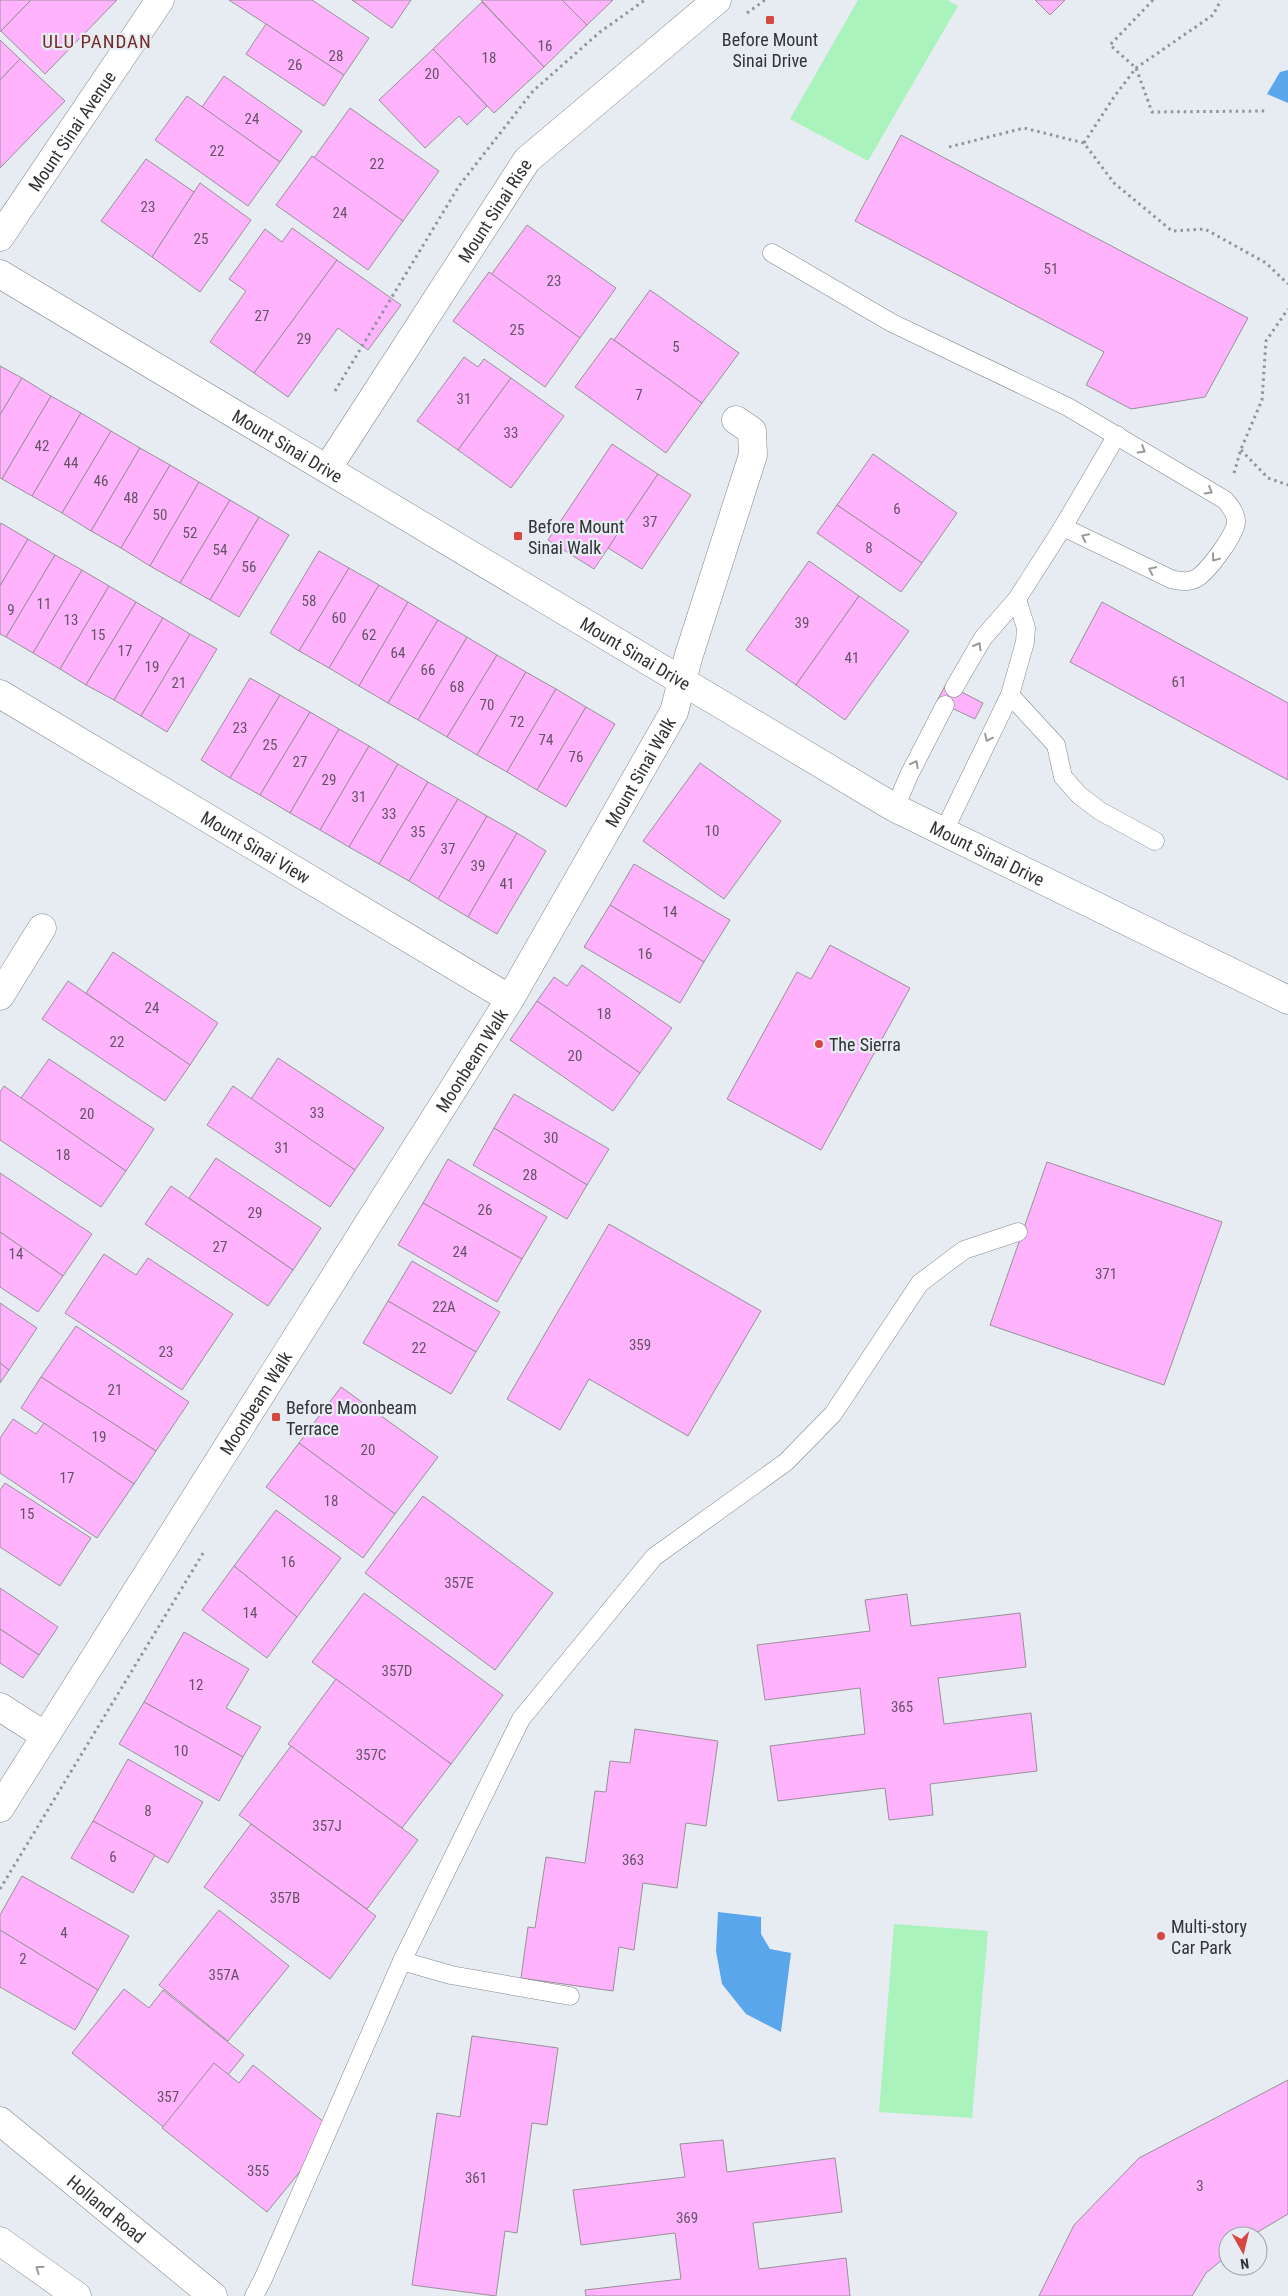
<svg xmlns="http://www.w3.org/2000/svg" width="1288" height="2296" font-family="'Roboto Condensed',sans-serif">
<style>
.green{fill:#abf3bd}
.water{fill:#59a6ec}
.building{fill:#feb3fc;stroke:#979197}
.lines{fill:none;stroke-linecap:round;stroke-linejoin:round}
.service-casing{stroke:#82878d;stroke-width:19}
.minor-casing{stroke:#82878d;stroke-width:29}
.primary-casing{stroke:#82878d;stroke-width:29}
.path{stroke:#919599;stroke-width:3;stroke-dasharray:2.5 4;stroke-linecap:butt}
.service{stroke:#fff;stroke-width:18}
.minor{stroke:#fff;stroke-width:28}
.primary{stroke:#fff;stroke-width:28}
.oneway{stroke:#98999a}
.poi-dot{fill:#d54740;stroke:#e7ecf3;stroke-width:2}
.labels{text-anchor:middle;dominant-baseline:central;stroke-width:4.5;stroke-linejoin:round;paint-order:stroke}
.number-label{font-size:15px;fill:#645367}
.poi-label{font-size:18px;fill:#313335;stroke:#e7ecf3;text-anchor:start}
.street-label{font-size:18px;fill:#313335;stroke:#e7ecf3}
.neighbourhood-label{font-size:19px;letter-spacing:1px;fill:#732d28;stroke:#e7ecf3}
</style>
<rect width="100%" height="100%" fill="#e7ecf3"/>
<!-- green -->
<g class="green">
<path d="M858 0H947L958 6 868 161 790 119Z"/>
<path d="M894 1924 988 1931 972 2118 879 2112Z"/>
</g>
<!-- water -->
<g class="water">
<path d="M1288 70V103L1267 94 1280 72Z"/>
<path d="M718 1912 761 1917V1934L770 1949 791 1953 781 2032 746 2014 722 1984 716 1951Z"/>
</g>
<!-- building -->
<g class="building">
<path d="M0 0H31L1 31H0Z"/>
<path d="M31 0H117L45 74 1 31Z"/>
<path d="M229 0H312L369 38 344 75Z"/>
<path d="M352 0H411L392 28Z"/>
<path d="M481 0H562L587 25 544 67Z"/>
<path d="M562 0H613L587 25Z"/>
<path d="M1035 0H1065L1050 15Z"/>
<path d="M482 2 544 67 494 113 433 49Z"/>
<path d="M266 24 344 75 324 106 246 54Z"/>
<path d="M0 40 20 59 0 80Z"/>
<path d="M433 49 487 106 467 125 459 116 425 148 379 100Z"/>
<path d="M20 59 65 101 0 168V80Z"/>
<path d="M224 76 302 131 280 162 202 107Z"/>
<path d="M187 96 280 162 248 206 155 140Z"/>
<path d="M350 108 439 171 403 221 314 158Z"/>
<path d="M901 135 1248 318 1205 397 1131 409 1086 385 1104 352 855 221Z"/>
<path d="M312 156 403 221 368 270 276 205Z"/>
<path d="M146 159 194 192 152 257 101 221Z"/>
<path d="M200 183 251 220 200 292 152 257Z"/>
<path d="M527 225 616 288 580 338 491 275Z"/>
<path d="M292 228 337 260 254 373 210 342 246 291 229 279 265 229 282 242Z"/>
<path d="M337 260 401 305 368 350 338 328 288 397 254 373Z"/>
<path d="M489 272 580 338 545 387 453 321Z"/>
<path d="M650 290 739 353 702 403 614 340Z"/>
<path d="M611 338 702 403 666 453 575 387Z"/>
<path d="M464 357 478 367 484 359 511 378 458 450 417 421Z"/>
<path d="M0 366 22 378 0 415Z"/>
<path d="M22 378 51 396 2 479 0 478V415Z"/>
<path d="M511 378 564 416 511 488 458 450Z"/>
<path d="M51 396 81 413 32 496 2 479Z"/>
<path d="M81 413 111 431 62 513 32 496Z"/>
<path d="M111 431 140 448 91 531 62 513Z"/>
<path d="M612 444 658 474 594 569 548 540Z"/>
<path d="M140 448 170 465 121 548 91 531Z"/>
<path d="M873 454 957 513 922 563 837 505Z"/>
<path d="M170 465 199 482 150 566 121 548Z"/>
<path d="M658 474 691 495 642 569 608 548Z"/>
<path d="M199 482 230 500 180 583 150 566Z"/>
<path d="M230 500 259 517 210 600 180 583Z"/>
<path d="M837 505 922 563 901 592 817 533Z"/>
<path d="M259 517 289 535 239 617 210 600Z"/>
<path d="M1 523 28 539 0 586V526Z"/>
<path d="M28 539 55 555 6 637 0 634V586Z"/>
<path d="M319 551 349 568 299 651 270 633Z"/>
<path d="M55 555 82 570 33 653 6 637Z"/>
<path d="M809 561 859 596 796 685 746 650Z"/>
<path d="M349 568 379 585 329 668 299 651Z"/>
<path d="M82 570 109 586 60 669 33 653Z"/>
<path d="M379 585 408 602 359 686 329 668Z"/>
<path d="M109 586 136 602 86 685 60 669Z"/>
<path d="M859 596 909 631 845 720 796 685Z"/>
<path d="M136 602 163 618 114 700 86 685Z"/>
<path d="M408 602 438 620 388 703 359 686Z"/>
<path d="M1102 602 1288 703V780L1070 662Z"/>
<path d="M163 618 190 634 141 716 114 700Z"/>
<path d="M438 620 467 637 418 720 388 703Z"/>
<path d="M190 634 217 649 167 732 141 716Z"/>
<path d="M467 637 497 655 447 737 418 720Z"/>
<path d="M497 655 526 672 477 755 447 737Z"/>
<path d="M526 672 556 689 507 772 477 755Z"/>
<path d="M250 678 280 695 230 778 201 760Z"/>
<path d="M946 684 983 703 975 719 937 701Z"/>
<path d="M556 689 586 707 537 790 507 772Z"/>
<path d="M280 695 310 712 260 795 230 778Z"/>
<path d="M586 707 615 724 566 807 537 790Z"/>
<path d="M310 712 339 729 290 813 260 795Z"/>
<path d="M339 729 369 746 320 830 290 813Z"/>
<path d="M369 746 398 764 349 847 320 830Z"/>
<path d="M700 763 781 821 724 899 643 841Z"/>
<path d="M398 764 428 782 379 864 349 847Z"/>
<path d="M428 782 458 799 409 881 379 864Z"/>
<path d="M458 799 487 816 438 899 409 881Z"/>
<path d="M487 816 517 833 468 917 438 899Z"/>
<path d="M517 833 546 851 497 934 468 917Z"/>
<path d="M634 864 730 920 704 962 610 905Z"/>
<path d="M610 905 704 962 680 1003 584 947Z"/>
<path d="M830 945 910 988 821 1150 727 1099 797 972 811 979Z"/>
<path d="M113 952 218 1023 190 1065 86 993Z"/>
<path d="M582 965 672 1028 640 1073 537 1001 554 977 567 986Z"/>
<path d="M68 981 190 1065 165 1101 42 1019Z"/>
<path d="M537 1001 640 1073 613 1111 510 1040Z"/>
<path d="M278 1058 384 1128 355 1170 251 1099Z"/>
<path d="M49 1059 154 1129 126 1171 21 1098Z"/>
<path d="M4 1086 126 1171 101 1207 0 1140V1092Z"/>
<path d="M233 1086 355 1170 330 1207 207 1125Z"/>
<path d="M514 1094 609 1149 587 1185 494 1128Z"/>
<path d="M494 1128 587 1185 567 1219 473 1165Z"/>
<path d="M216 1158 321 1228 293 1270 189 1198Z"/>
<path d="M448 1159 547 1217 522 1259 423 1203Z"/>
<path d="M1047 1162 1222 1222 1164 1385 990 1325Z"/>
<path d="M0 1173 92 1234 63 1276 0 1232Z"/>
<path d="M171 1186 293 1270 268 1306 145 1224Z"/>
<path d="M423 1203 522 1259 497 1302 398 1245Z"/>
<path d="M609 1224 761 1311 688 1436 589 1379 560 1430 507 1399Z"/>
<path d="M0 1232 63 1276 38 1312 0 1287Z"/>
<path d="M104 1254 136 1275 148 1258 233 1314 182 1390 65 1313Z"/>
<path d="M412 1261 500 1312 476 1352 388 1301Z"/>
<path d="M388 1301 476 1352 451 1394 363 1343Z"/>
<path d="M0 1303 37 1328 9 1370 0 1363Z"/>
<path d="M76 1326 189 1402 156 1451 41 1377Z"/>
<path d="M0 1363 9 1370 0 1383Z"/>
<path d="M41 1377 156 1451 134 1484 21 1408Z"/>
<path d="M341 1387 438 1457 395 1514 299 1443Z"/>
<path d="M13 1419 36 1434 44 1423 134 1484 97 1538 0 1473V1438Z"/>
<path d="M299 1443 395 1514 363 1558 266 1487Z"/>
<path d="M5 1483 91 1538 60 1586 0 1547V1490Z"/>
<path d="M423 1496 553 1593 495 1670 365 1573Z"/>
<path d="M276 1510 341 1558 297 1617 234 1566Z"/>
<path d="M234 1566 297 1617 267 1658 202 1610Z"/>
<path d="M0 1588 58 1627 39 1655 0 1629Z"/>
<path d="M364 1593 503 1695 451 1764 312 1662Z"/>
<path d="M907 1594 911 1626 1020 1613 1026 1667 938 1678 944 1724 1031 1713 1037 1771 930 1784 933 1815 889 1820 885 1788 778 1801 770 1746 865 1734 860 1688 765 1700 757 1645 870 1631 865 1600Z"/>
<path d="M0 1629 39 1655 23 1678 0 1663Z"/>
<path d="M184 1632 249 1669 226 1708 261 1727 243 1757 144 1702Z"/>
<path d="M336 1679 451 1764 402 1828 288 1744Z"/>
<path d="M144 1702 243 1757 219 1801 119 1744Z"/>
<path d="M635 1729 718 1741 706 1826 686 1823 677 1888 643 1883 634 1950 619 1947 613 1991 521 1978 528 1927 535 1928 546 1857 585 1863 595 1791 606 1792 610 1761 630 1763Z"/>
<path d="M291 1746 418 1840 367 1909 239 1815Z"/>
<path d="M128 1759 203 1802 168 1863 93 1821Z"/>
<path d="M93 1821 155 1855 133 1893 71 1858Z"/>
<path d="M251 1824 376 1916 330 1979 204 1887Z"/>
<path d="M22 1876 129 1936 98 1990 0 1930V1915Z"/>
<path d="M219 1910 289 1966 228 2041 159 1985Z"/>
<path d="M0 1930 98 1990 75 2030 0 1987Z"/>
<path d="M124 1989 149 2008 163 1990 244 2055 177 2138 72 2053Z"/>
<path d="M472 2036 558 2048 547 2125 532 2123 517 2233 505 2231 496 2296 412 2285 437 2113 460 2117Z"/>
<path d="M214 2063 239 2083 253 2065 334 2130 267 2212 162 2128Z"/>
<path d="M1288 2080V2214L1251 2236H1228V2255L1206 2273 1192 2296H1039L1074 2225 1139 2158Z"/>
<path d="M723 2140 727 2172 835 2158 842 2212 753 2223 759 2269 846 2258 850 2296H586L585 2290 681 2279 675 2233 581 2245 573 2190 685 2177 680 2144Z"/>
</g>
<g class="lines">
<!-- service casing -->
<g class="service-casing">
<g id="service">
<path d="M772 253 892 323 1068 407 1225 500C1230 506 1236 513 1236 521 1237 533 1208 571 1197 578 1188 583 1180 581 1171 579L1063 527"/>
<path d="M954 688 983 638 1017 599 1063 527 1117 435"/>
<path d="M1010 695 1056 745 1063 777 1079 795 1100 811 1155 841"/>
<path d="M895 808 909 775 945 705"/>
<path d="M943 833 1010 695 1025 642 1026 628 1017 599"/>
<path d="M402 1961 451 1975 570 1996"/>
<path d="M254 2296 263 2279 402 1961 521 1719 654 1557 786 1462 833 1414 920 1283 964 1250 1018 1232"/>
</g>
</g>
<!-- minor casing -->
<g class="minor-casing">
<g id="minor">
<path id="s1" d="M0 237 160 0"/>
<path id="s2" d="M0 274 895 808 1288 1000"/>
<path id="s3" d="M327 469 527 160 717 0"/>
<path id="s4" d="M0 694 510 999"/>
<path d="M0 996 42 928"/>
<path d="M0 1707 44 1735"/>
<path id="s5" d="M0 1808 510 999 674 712 688 658 753 455 752 431 736 420"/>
</g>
</g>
<!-- primary casing -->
<g class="primary-casing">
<g id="primary">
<path id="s6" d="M0 2121 213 2296"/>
<path d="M0 2241 77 2296"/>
</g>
</g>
<!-- path -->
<g class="path">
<path d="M1153 0 1110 45 1136 68 1152 112 1267 111"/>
<path d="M747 13 765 0"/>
<path d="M1084 143 1114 97 1136 68 1213 15 1221 0"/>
<path d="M949 147 1024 128 1084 143 1114 183 1172 231 1205 229 1266 263 1288 284"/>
<path d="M335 391 459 186 533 91 600 32 645 0"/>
<path d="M1241 450 1268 478 1288 485"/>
<path d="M1234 473 1241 449 1262 400 1266 341 1288 309"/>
<path d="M0 1889 205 1550"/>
</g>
<!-- service -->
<use href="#service" class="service"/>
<!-- minor -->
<use href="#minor" class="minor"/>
<!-- primary -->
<use href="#primary" class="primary"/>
</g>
<!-- one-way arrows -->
<defs><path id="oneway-chevron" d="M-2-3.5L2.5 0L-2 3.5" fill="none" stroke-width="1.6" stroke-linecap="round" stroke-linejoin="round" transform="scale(1.25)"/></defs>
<g class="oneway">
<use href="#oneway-chevron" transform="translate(1142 450) rotate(31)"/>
<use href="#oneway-chevron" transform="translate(1209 491) rotate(31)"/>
<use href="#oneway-chevron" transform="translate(1085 537) rotate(-154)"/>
<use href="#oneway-chevron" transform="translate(1215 558) rotate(127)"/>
<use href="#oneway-chevron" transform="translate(1152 570) rotate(-154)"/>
<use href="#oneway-chevron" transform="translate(978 646) rotate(-60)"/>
<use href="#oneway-chevron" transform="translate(988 738) rotate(116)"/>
<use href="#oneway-chevron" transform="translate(915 764) rotate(-62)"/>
<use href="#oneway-chevron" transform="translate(39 2269) rotate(-145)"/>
</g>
<!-- markers -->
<g class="poi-dot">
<rect x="765" y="15" width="10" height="10" rx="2.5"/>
<rect x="513" y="531" width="10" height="10" rx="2.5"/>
<circle cx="819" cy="1044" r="5"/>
<rect x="271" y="1412" width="10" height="10" rx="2.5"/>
<circle cx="1161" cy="1936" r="5"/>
</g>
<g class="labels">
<!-- number labels -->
<g class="number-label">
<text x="545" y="46">16</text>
<text x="336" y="56">28</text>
<text x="489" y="58">18</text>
<text x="295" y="65">26</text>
<text x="432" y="74">20</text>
<text x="252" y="119">24</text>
<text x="217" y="151">22</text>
<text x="377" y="164">22</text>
<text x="148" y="207">23</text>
<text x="340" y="213">24</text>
<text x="201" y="239">25</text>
<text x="1051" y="269">51</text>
<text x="554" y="281">23</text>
<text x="262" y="316">27</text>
<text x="517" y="330">25</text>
<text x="304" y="339">29</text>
<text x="676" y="347">5</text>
<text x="639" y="395">7</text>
<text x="464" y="399">31</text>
<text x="511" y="433">33</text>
<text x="42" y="446">42</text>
<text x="71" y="463">44</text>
<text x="101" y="481">46</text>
<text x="131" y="498">48</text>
<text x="897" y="509">6</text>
<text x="160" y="515">50</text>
<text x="650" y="522">37</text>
<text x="190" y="533">52</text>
<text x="869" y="548">8</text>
<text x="220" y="550">54</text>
<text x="249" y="567">56</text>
<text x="309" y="601">58</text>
<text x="44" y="604">11</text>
<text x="11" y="610">9</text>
<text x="339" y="618">60</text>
<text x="71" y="620">13</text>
<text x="802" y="623">39</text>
<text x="98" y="635">15</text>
<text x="369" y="635">62</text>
<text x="125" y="651">17</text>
<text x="398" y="653">64</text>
<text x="852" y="658">41</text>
<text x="152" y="667">19</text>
<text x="428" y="670">66</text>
<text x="1179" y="682">61</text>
<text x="179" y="683">21</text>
<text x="457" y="687">68</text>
<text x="487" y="705">70</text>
<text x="517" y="722">72</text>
<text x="240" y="728">23</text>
<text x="546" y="740">74</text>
<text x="270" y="745">25</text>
<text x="576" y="757">76</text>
<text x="300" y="762">27</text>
<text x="329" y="780">29</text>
<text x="359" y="797">31</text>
<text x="389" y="814">33</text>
<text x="712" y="831">10</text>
<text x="418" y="832">35</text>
<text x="448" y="849">37</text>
<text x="478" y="866">39</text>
<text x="507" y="884">41</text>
<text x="670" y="912">14</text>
<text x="645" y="954">16</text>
<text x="152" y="1008">24</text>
<text x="604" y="1014">18</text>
<text x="117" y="1042">22</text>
<text x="575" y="1056">20</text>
<text x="317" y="1113">33</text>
<text x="87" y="1114">20</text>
<text x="551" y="1138">30</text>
<text x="282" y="1148">31</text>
<text x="63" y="1155">18</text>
<text x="530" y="1175">28</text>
<text x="485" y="1210">26</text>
<text x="255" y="1213">29</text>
<text x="220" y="1247">27</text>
<text x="460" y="1252">24</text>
<text x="16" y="1254">14</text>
<text x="1106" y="1274">371</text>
<text x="444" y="1307">22A</text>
<text x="640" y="1345">359</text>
<text x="419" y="1348">22</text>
<text x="166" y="1352">23</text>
<text x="115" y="1390">21</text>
<text x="99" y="1437">19</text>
<text x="368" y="1450">20</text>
<text x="67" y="1478">17</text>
<text x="331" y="1501">18</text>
<text x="27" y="1514">15</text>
<text x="288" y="1562">16</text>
<text x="459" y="1583">357E</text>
<text x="250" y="1613">14</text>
<text x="397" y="1671">357D</text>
<text x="196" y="1685">12</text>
<text x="902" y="1707">365</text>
<text x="181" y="1751">10</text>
<text x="371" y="1755">357C</text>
<text x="148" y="1811">8</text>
<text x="327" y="1826">357J</text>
<text x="113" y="1857">6</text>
<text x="633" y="1860">363</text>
<text x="285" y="1898">357B</text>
<text x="64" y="1933">4</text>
<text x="23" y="1959">2</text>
<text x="224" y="1975">357A</text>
<text x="168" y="2097">357</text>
<text x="258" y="2171">355</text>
<text x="476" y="2178">361</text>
<text x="1200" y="2186">3</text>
<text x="687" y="2218">369</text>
</g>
<!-- poi labels -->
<g class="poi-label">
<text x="770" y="39" text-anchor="middle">Before Mount<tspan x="770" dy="21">Sinai Drive</tspan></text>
<text x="528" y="526">Before Mount<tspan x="528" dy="21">Sinai Walk</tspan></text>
<text x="829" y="1044">The Sierra</text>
<text x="286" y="1407">Before Moonbeam<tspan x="286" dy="21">Terrace</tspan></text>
<text x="1171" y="1926">Multi-story<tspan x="1171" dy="21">Car Park</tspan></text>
</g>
<!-- street labels -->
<g class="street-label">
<text stroke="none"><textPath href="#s1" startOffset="128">Mount Sinai Avenue</textPath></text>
<text stroke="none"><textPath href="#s3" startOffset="308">Mount Sinai Rise</textPath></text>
<text stroke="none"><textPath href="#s2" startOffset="335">Mount Sinai Drive</textPath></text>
<text stroke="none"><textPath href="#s2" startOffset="740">Mount Sinai Drive</textPath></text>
<text stroke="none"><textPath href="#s5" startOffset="1218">Mount Sinai Walk</textPath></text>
<text stroke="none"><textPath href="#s4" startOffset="298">Mount Sinai View</textPath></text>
<text stroke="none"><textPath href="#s2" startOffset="1145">Mount Sinai Drive</textPath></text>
<text stroke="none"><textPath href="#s5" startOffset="884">Moonbeam Walk</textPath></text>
<text stroke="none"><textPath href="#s5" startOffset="479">Moonbeam Walk</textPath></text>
<text stroke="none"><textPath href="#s6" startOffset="138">Holland Road</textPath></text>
</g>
<!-- neighbourhood labels -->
<g class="neighbourhood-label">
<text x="97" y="41">ULU PANDAN</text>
</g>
</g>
<!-- north arrow -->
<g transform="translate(1243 2251) rotate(172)"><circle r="24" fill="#e7ecf3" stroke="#9ea2a7"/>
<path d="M0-4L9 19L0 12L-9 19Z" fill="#d54740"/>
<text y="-8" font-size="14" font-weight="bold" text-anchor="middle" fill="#313335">N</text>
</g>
</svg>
